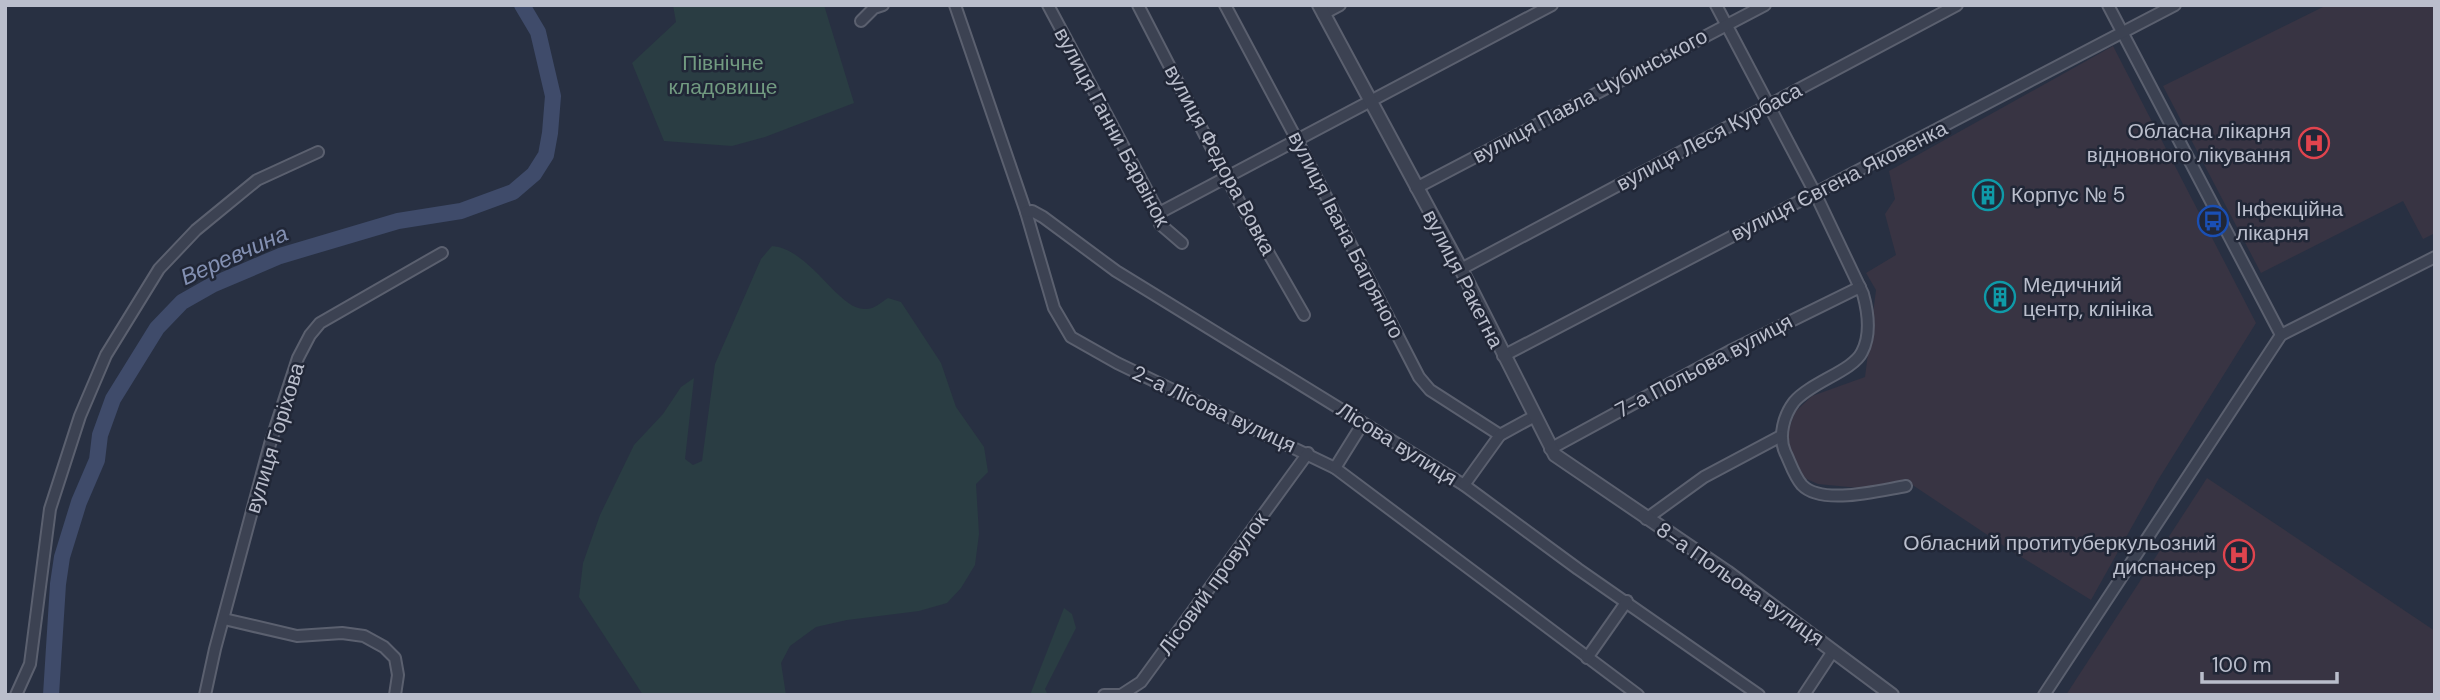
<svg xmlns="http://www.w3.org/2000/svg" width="2440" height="700" font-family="'DM Sans',sans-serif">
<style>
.medical{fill:#383443}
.green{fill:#2a3d43}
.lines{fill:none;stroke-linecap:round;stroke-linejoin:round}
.river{stroke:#3f4b6a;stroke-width:16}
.minor-casing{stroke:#5b606f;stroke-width:14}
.tertiary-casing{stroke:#5b606f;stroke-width:16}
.minor{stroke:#3c4252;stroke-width:10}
.tertiary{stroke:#3c4252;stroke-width:12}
.labels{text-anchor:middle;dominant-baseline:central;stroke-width:5;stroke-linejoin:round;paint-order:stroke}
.park-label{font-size:21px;fill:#729b81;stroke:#212737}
.street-label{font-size:21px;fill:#babecc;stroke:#212737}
.poi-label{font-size:21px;fill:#babecc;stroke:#212737;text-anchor:start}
.water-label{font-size:23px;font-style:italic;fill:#8390b2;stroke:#212737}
</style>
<rect width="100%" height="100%" fill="#283042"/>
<!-- medical -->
<g class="medical">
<path d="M2327 5H2435V233L2423 239 2403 201 2261 273 2163 86Z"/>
<path d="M2113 46 2256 323 2158 480 2091 600 2010 550 1908 482 1859 488 1818 484 1802 477 1785 440 1795 412 1812 396 1865 377 1876 290 1866 273 1896 255 1885 214 1895 199 1889 171Z"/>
<path d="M2207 478 2435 631V695H2066Z"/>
</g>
<!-- green -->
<g class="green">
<path d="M673 5H824L854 103 765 137 732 146 664 141 632 63 676 22Z"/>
<path d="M772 246C810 249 838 309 864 309 874 310 880 303 888 298L901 302 941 363 956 407 984 447 988 472 976 484 979 534 975 565 961 588 947 603 919 611 847 620 816 627 790 646 781 663 786 695H643L579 597 583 563 600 515 634 445 663 414 681 387 694 378 685 459 693 465 702 461 715 364 761 259Z"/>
<path d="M1064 608 1072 614 1076 628 1045 689 1048 695H1030Z"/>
</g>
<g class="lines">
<!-- river -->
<path class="river" d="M51 695 58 584 62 557 79 502 97 460 100 435 113 399 157 328 182 302 212 285 280 256 398 221 461 211 513 192 534 174 546 155 550 133 553 96 538 32 522 5"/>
<!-- minor casing -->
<g class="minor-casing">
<g id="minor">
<path d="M955 5 1026 212 1054 308 1071 337 1117 363 1335 468 1638 695"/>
<path d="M1048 5 1159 213 1160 224 1182 243"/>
<path d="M1138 5 1241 205 1304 315"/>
<path d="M1225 5 1297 140 1419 377 1430 390 1500 435"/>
<path d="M1716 5 1815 193 1863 294C1868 312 1871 335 1862 352 1853 371 1811 382 1794 402 1784 415 1778 436 1785 452 1790 462 1794 476 1802 485 1822 506 1881 490 1906 486"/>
<path d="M2108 5 2281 335"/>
<path d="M1323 14 1340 5"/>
<path d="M861 21 874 8 883 5"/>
<path d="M1416 188 1765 5"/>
<path d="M1026 212 1032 211 1043 217 1116 271 1464 485 1578 569 1759 695"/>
<path d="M1159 213 1552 5"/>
<path d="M1461 269 1957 5"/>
<path d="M1503 356 2175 5"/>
<path d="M1550 449 1732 350 1860 287"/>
<path d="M1335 468 1363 423"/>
<path d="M1464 485 1500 435 1533 417"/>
<path d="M1646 519 1704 477 1781 436"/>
<path d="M224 619 297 636 342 633 364 636 384 647 395 658 398 675 395 695"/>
<path d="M1587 658 1627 601"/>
<path d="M16 695 30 664 50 509 80 416 106 355 159 269 196 230 257 180 318 152"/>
<path d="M205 695 215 649 270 444 298 358 310 335 320 323 442 253"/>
<path d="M1104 695H1121L1141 682 1308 453"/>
<path d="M1804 695 1833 651"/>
<path d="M2044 695 2281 335 2435 257"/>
</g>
</g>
<!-- tertiary casing -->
<g class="tertiary-casing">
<path id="tertiary" d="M1319 5 1461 269 1555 455 1727 572 1892 695"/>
</g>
<!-- minor -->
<use href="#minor" class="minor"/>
<!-- tertiary -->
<use href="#tertiary" class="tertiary"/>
</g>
<!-- icons -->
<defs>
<g id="hospital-ring" transform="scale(1.575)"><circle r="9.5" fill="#212737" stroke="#e0444e" stroke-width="1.5"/><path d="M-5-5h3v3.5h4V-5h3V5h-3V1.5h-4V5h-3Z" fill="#e0444e"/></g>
<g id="building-ring" transform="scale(1.575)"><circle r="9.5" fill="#212737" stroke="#0f9aa8" stroke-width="1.5"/><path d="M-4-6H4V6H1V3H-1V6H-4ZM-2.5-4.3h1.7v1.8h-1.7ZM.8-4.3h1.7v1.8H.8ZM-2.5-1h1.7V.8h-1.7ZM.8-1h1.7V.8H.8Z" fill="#0f9aa8"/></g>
<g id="bus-ring" transform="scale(1.575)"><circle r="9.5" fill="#212737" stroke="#1a4fb4" stroke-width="1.5"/><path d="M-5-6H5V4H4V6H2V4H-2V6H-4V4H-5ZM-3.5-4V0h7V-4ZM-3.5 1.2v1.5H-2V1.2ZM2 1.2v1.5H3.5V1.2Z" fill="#1a4fb4"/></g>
</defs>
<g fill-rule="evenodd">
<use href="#hospital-ring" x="2314" y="143"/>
<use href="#building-ring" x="1988" y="195"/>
<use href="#bus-ring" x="2213" y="221"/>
<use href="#building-ring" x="2000" y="297"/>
<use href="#hospital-ring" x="2239" y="555"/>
</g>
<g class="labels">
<!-- park labels -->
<g class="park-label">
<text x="723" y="63">Північне<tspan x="723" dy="24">кладовище</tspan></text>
</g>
<!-- street labels -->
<g class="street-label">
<text transform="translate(1590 96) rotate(-28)">вулиця Павла Чубинського</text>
<text transform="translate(1112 127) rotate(62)">вулиця Ганни Барвінок</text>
<text transform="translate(1709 137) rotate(-28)">вулиця Леся Курбаса</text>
<text transform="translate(1220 160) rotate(62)">вулиця Федора Вовка</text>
<text transform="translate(1839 181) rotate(-27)">вулиця Євгена Яковенка</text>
<text transform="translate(1346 235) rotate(63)">вулиця Івана Багряного</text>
<text transform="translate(1463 279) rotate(63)">вулиця Ракетна</text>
<text transform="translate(1704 366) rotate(-28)">7-а Польова вулиця</text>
<text transform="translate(1214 409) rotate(25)">2-а Лісова вулиця</text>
<text transform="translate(275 438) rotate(-73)">вулиця Горіхова</text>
<text transform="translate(1397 444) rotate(32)">Лісова вулиця</text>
<text transform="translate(1213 584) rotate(-54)">Лісовий провулок</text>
<text transform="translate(1740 584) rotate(35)">8-а Польова вулиця</text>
</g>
<!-- poi labels -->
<g class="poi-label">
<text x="2291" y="131" text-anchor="end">Обласна лікарня<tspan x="2291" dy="24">відновного лікування</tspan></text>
<text x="2011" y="195">Корпус № 5</text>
<text x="2236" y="209">Інфекційна<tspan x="2236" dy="24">лікарня</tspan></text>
<text x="2023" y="285">Медичний<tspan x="2023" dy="24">центр, клініка</tspan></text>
<text x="2216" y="543" text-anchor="end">Обласний протитуберкульозний<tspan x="2216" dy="24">диспансер</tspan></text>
</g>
<!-- water labels -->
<g class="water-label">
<text transform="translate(234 255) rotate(-24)">Веревчина</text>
</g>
</g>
<!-- border -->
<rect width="2440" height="700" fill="none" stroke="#babecc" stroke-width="14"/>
<!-- scale -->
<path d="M2202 672v10h135v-10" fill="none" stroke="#babecc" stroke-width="3.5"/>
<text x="2212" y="672" font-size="21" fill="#babecc" stroke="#212737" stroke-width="5" paint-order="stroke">100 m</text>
</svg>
